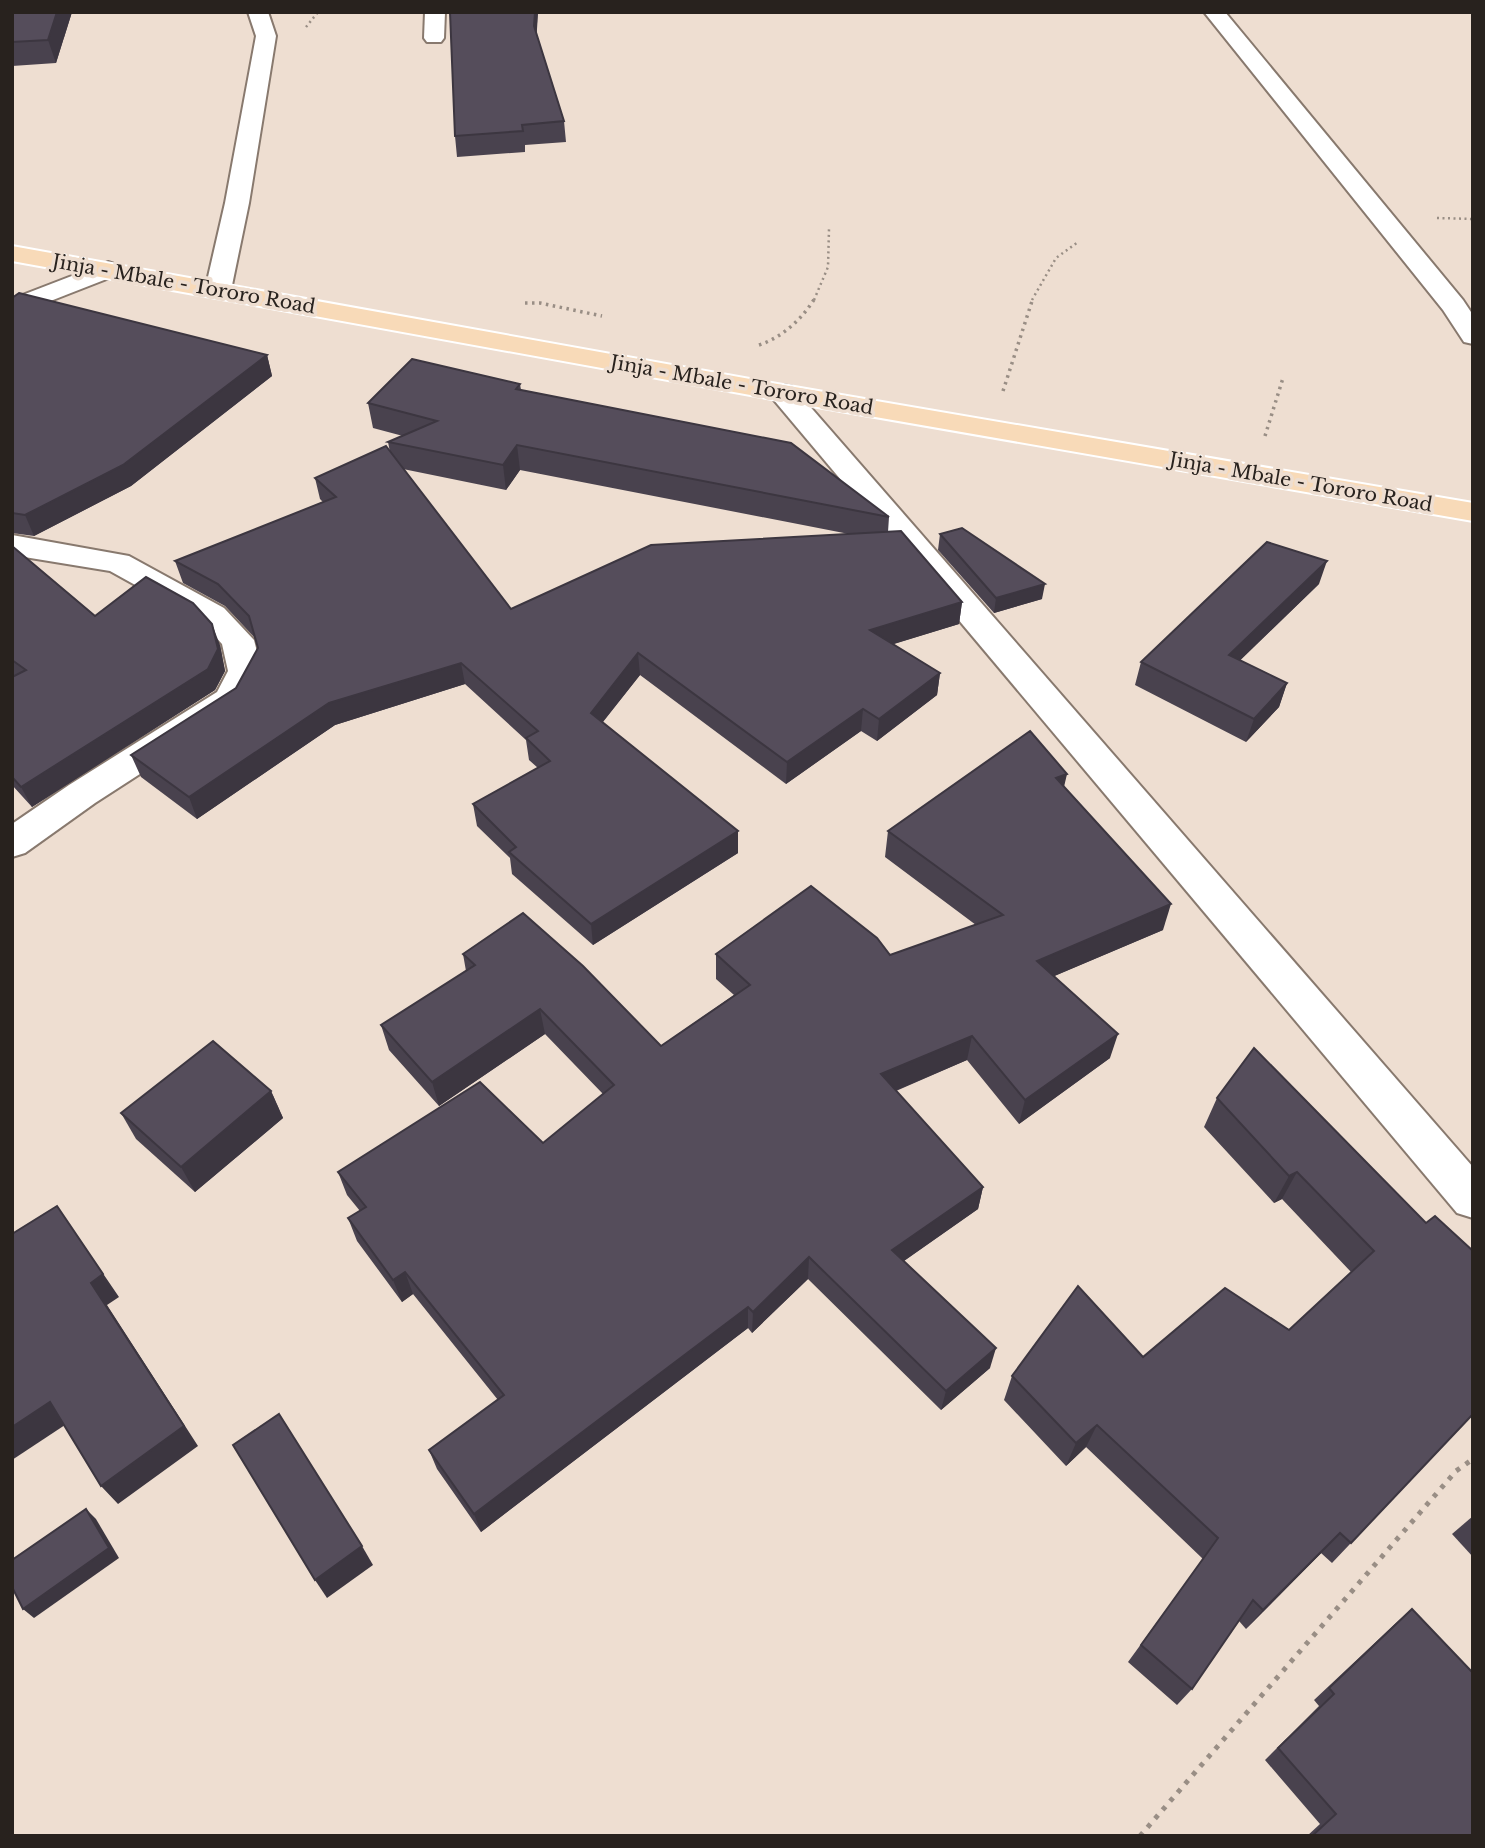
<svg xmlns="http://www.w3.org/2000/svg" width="1485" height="1848" font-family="'Libre Baskerville',serif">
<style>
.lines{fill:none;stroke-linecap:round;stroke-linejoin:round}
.minor-casing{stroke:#88796e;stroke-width:4}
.major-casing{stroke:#fff;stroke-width:4}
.path-far2{stroke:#998e85;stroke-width:2.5;stroke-dasharray:2 3.5;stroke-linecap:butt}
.path-far1{stroke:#998e85;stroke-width:3.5;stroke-dasharray:2.5 4.5;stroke-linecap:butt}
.path{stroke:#998e85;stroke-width:5;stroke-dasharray:4.5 7;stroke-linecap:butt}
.minor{fill:#fff;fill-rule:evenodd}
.major{fill:#f8dab8;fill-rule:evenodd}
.wall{fill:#49424e;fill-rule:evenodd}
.shaded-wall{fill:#3c3640}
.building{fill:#554d5b;stroke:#3c3640;stroke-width:2}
.labels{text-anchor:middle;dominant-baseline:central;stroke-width:7;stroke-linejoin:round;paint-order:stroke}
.far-street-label{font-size:19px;fill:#28221e;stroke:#eeded1}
</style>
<rect width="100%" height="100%" fill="#eeded1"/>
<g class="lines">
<!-- minor casing -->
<g class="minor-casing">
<g id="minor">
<path d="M248 12H268L276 36 249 203 231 290 227 295 218 298 209 295 205 290 225 203 256 36Z"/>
<path d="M425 12H445L444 38 441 42H427L424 38Z"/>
<path d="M1204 12H1225L1463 300 1473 315V344L1464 342 1443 310Z"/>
<path d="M108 262 117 265 121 270 117 275 12 316V299Z"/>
<path d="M783 385 793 387 1473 1167V1218L1457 1213 773 399 769 393 773 387Z"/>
<path d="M12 535 129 556 224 608 254 640 262 671 242 708 95 803 25 853 12 857V824L69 785 217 692 228 671 222 644 202 622 110 571 12 555Z"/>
</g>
</g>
<!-- major casing -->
<g class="major-casing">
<path id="major" d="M12 246 783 385 1473 503V521L783 401 12 261Z"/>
</g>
<!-- path-far2 -->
<g class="path-far2">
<path d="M306 27 318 12"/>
<path d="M1437 218 1473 219"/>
<path d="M814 300 828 267 829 229"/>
<path d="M1032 300 1056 258 1078 242"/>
</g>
<!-- path-far1 -->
<g class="path-far1">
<path d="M525 303H540L602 316"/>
<path d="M759 345C783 337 802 319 815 298"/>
<path d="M1003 391 1033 298"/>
<path d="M1265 436 1283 378"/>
</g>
<!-- path -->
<path class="path" d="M1140 1836 1456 1471 1473 1459"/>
<!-- minor -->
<use href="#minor" class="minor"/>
<!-- major -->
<use href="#major" class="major"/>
</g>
<!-- wall -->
<g class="wall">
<path d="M12 12H72L56 63 12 66Z"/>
<path d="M538 12 536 35 564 121 566 142 525 145V152L457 157 455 136Z"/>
<path d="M12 298 267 355 272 376 131 486 34 536 12 533Z"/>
<path d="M520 384 521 390 889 517 888 532 962 602 959 624 893 644 940 673 937 695 877 741 861 731 786 784 640 675 603 722 738 853 593 945 512 874 510 858 477 826 473 804 538 768 529 760 526 740 465 684 335 725 197 819 141 777 131 755 236 688 258 648 254 637 225 606 183 583 175 561 323 502 320 499 315 478 390 452 388 442 403 436 373 428 368 403ZM403 469 506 490 520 470 849 534 511 609Z"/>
<path d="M940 534 1042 599 994 613 938 550Z"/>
<path d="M12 546 95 616 220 645 225 671 215 690 32 807 12 785V677L14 676 12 674Z"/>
<path d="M1319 584 1240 660 1287 683 1279 707 1246 742 1135 685 1141 662Z"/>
<path d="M1064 787 1163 930 1054 976 1110 1058 1019 1124 967 1060 896 1091 983 1187 978 1209 904 1261 990 1368 941 1410 808 1279 752 1333 748 1328 481 1532 437 1469 429 1450 498 1400 413 1294 402 1302 357 1241 348 1218 360 1211 347 1195 338 1172 543 1143 603 1094 545 1034 439 1106 389 1050 381 1025 466 971 463 954 661 1046 734 995 716 979V954L890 955 976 925 885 857 888 831Z"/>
<path d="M1254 1048 1473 1414 1332 1563 1321 1553 1246 1629 1239 1621 1192 1689 1177 1705 1128 1662 1203 1559 1086 1447 1066 1466 1004 1400 1012 1376 1143 1357 1289 1330 1351 1272 1282 1199 1274 1203 1204 1127 1217 1098Z"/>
<path d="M271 1091 283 1118 195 1192 136 1139 121 1113Z"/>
<path d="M1473 1516V1557L1452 1534Z"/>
<path d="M1412 1609 1473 1836H1307L1320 1824 1265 1760 1319 1706 1314 1700 1396 1623Z"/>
</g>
<!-- shaded-wall -->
<g class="shaded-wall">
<path d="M57 12H72L56 63 48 40Z"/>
<path d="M535 12H538L536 46 534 26Z"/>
<path d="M267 355 272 376 131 486 34 536 25 515Z"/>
<path d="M517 445 520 470 506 490 503 465Z"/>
<path d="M1327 561 1319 584 1222 678 1229 655Z"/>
<path d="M1045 584 1042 599 994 613 996 598Z"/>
<path d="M962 602 959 624 868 652 870 630Z"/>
<path d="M212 624 220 645 225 671 215 690 32 807 21 787Z"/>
<path d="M638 653 640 675 593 734 591 713Z"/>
<path d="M461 663 465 684 335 725 197 819 189 797 329 703Z"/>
<path d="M940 673 937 695 877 741 879 719Z"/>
<path d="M1287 683 1279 707 1246 742 1254 719Z"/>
<path d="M863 709 861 731 786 784 787 762Z"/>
<path d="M1067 774 1061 800 1056 778Z"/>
<path d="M738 831V853L593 945 591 924Z"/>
<path d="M1171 904 1163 930 1031 986 1037 961Z"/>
<path d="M540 1009 545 1034 439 1106 432 1082Z"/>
<path d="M1118 1034 1110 1058 1019 1124 1025 1100Z"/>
<path d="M972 1036 967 1060 878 1098 881 1074Z"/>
<path d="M271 1091 283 1118 195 1192 181 1167Z"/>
<path d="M1297 1172 1282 1199 1274 1203 1289 1176Z"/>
<path d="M983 1187 978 1209 888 1272 892 1250Z"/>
<path d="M57 1206 119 1297 107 1305 198 1446 118 1504 101 1486 91 1283Z"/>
<path d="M809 1257 808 1279 752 1333 753 1312Z"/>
<path d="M405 1272 413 1294 402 1302 393 1280Z"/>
<path d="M748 1307V1328L481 1532 474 1514Z"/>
<path d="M996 1348 990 1368 941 1410 946 1391Z"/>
<path d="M50 1402 68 1423 12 1460V1427Z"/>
<path d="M1097 1425 1086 1447 1066 1466 1076 1443Z"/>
<path d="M86 1509 96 1519 119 1558 34 1618 23 1609Z"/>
<path d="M1340 1533 1321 1553 1246 1629 1263 1610Z"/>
<path d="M362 1546 373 1565 327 1598 315 1580Z"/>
</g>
<!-- building -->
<g class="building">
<path d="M12 12H57L48 40 12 42Z"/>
<path d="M450 12H535L534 26 564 121 522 125 523 131 455 136Z"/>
<path d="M19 293 267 355 123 465 25 515 12 513V298Z"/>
<path d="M412 359 520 384 516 389 791 443 889 517 517 445 503 465 388 442 437 421 368 403Z"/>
<path d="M386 446 511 609 651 545 901 531 962 602 870 630 940 673 879 719 863 709 787 762 638 653 591 713 738 831 591 924 509 852 516 847 473 804 550 761 526 738 538 731 461 663 329 703 189 797 131 755 236 688 258 648 249 616 218 584 175 561 336 497 315 478Z"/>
<path d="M962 528 1045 584 996 598 940 534Z"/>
<path d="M1267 542 1327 561 1229 655 1287 683 1254 719 1141 662Z"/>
<path d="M12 546 95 616 146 577 193 603 212 624 218 649 208 669 21 787 12 777V677L26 670 12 660Z"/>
<path d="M1030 731 1067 774 1056 778 1171 904 1037 961 1118 1034 1025 1100 972 1036 881 1074 983 1187 892 1250 996 1348 946 1391 809 1257 753 1312 748 1307 474 1514 429 1450 504 1395 405 1272 393 1280 348 1218 366 1207 338 1172 480 1082 543 1143 614 1085 540 1009 432 1082 381 1025 475 965 463 954 523 913 583 966 661 1046 750 985 716 954 811 886 877 938 890 955 1003 915 888 831Z"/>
<path d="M213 1041 271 1091 181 1167 121 1113Z"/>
<path d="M1254 1048 1426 1223 1435 1216 1473 1251V1414L1351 1543 1340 1533 1263 1610 1253 1600 1192 1689 1141 1645 1218 1538 1097 1425 1076 1443 1012 1376 1078 1286 1143 1357 1225 1288 1289 1330 1374 1251 1297 1172 1289 1176 1217 1098Z"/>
<path d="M57 1206 103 1274 91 1283 184 1426 101 1486 50 1402 12 1427V1234Z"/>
<path d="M279 1414 362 1546 315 1580 233 1445Z"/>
<path d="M86 1509 109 1548 23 1609 12 1587V1560Z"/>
<path d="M1412 1609 1473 1673V1836H1312L1336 1814 1278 1748 1334 1694 1329 1688Z"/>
</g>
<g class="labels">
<!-- far-street labels -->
<g class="far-street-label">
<text transform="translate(184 284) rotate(10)">Jinja - Mbale - Tororo Road</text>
<text transform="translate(742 385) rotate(10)">Jinja - Mbale - Tororo Road</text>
<text transform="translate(1301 482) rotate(10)">Jinja - Mbale - Tororo Road</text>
</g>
</g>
<!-- border -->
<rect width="1485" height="1848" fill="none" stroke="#28221e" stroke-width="28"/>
</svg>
